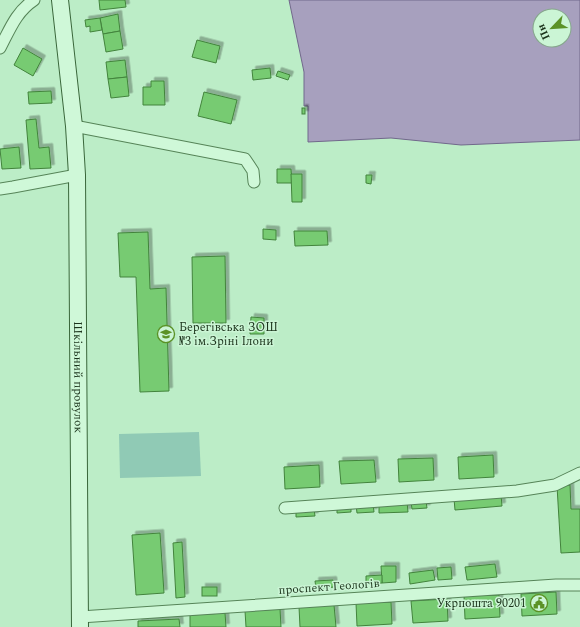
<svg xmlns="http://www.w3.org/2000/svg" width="580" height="627" font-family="Spectral,serif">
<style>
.green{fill:#90cab5}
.water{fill:#a7a0be;stroke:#71688b;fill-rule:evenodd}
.building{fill:#77cb72;stroke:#42833c;filter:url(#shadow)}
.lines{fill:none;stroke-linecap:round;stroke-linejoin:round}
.street-casing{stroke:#568458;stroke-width:13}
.secondary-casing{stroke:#39663a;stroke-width:18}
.street{stroke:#cff8d8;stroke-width:11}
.secondary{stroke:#cff8d8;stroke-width:16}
.labels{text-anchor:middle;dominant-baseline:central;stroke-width:3;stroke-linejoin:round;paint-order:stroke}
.poi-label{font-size:12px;fill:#1b331b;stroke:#cbf5d5;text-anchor:start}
.street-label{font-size:12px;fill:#1b331b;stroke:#cbf5d5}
</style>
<defs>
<filter id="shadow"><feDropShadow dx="3.5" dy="-3.5" stdDeviation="0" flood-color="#0004"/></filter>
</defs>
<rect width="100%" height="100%" fill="#bcedc7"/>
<!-- green -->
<path class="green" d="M199 432 201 476 120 478 119 434Z"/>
<!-- water -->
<path class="water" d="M289 0H580V140L461 145 391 138 308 142V106H304V72ZM540 16H564V40H540Z"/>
<!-- building -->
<g class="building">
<path d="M99 0H125L126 7 100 10Z"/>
<path d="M118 14 120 31 103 34 100 18Z"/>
<path d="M100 18 102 30 90 32V26L86 27 85 20Z"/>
<path d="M120 31 123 49 106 52 103 34Z"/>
<path d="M197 40 220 46 216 63 192 57Z"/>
<path d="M23 48 42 59 33 76 14 65Z"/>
<path d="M125 60 127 77 108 79 106 62Z"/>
<path d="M270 68 271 78 253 80 252 70Z"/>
<path d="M278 71 290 75 288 80 276 76Z"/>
<path d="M127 77 129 96 111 98 108 79Z"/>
<path d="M151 81H164L165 105H143V87H151Z"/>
<path d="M51 91 52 103 29 104 28 92Z"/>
<path d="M204 92 237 100 231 124 198 116Z"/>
<rect x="302" y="108" width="3" height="6"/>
<path d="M36 119 39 148 49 147 51 168 30 169 26 120Z"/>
<path d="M19 147 21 168 2 169 0 149Z"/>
<path d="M277 169H291L292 183H277Z"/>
<path d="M291 174H302V202H292Z"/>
<path d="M366 175H372L371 184 366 183Z"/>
<path d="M263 229 276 230V240L263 239Z"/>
<path d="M294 231H327L328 245 295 246Z"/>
<path d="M148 232 150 289 166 288 169 391 140 392 136 277H120L118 233Z"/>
<path d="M225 256 226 323H193L192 257Z"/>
<path d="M251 317 264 318V334H250Z"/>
<path d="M493 455 494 477 459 479 458 457Z"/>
<path d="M433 458 434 480 399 482 398 459Z"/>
<path d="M374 460 376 482 341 484 339 461Z"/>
<path d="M319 465 320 487 285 489 284 467Z"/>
<path d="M570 485 571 509H580V552L561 553 557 486Z"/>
<path d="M501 495 502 506 455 510 454 499Z"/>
<path d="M426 501 427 508 412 509 411 502Z"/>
<path d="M407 502 408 512 379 513V503Z"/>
<path d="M373 504 374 512 357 513 356 505Z"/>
<path d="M351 506V512L337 513V507Z"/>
<path d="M314 509 315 516 296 517V510Z"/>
<path d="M160 533 164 593 136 595 132 535Z"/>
<path d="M182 542 185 597 176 598 173 543Z"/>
<path d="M495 564 497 577 467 580 465 567Z"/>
<path d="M381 566H396V582L382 583Z"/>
<path d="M451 567 452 579 438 580 437 568Z"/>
<path d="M433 570 435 580 410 584 409 573Z"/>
<path d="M382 575V583L366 584V576Z"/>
<path d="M333 580 334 587 316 589 315 581Z"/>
<rect x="202" y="587" width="15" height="9"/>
<path d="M556 592 557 614 522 616 521 594Z"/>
<path d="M499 595 500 617 465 619 464 596Z"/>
<path d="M447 599 448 621 413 623 411 601Z"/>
<path d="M391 602 392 624 357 626 356 603Z"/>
<path d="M334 605 336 627H300L299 607Z"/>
<path d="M280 609 281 627H246L245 611Z"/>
<path d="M225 613 226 627H190V615Z"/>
<path d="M179 619 180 627H138V621Z"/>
</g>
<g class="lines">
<!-- street casing -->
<g class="street-casing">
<g id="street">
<path d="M0 48C10 29 16 12 34 0"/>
<path d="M74 126 245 159 253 171 254 182"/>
<path d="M0 189 13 187 77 175"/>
<path d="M285 508 517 491 555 485 580 473"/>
<path d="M80 617 556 585H580"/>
</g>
</g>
<!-- secondary casing -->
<g class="secondary-casing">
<g id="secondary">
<path id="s1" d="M60 0 74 126 77 175 80 627"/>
</g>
</g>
<!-- street -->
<use href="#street" class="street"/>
<!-- secondary -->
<use href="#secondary" class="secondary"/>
</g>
<!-- icons -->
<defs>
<g id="school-ring" transform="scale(0.9)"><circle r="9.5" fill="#cbf5d5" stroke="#5b9226" stroke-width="1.5"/><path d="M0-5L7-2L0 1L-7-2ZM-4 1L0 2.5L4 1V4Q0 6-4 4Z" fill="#5b9226"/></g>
<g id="civic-ring" transform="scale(0.9)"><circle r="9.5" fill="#cbf5d5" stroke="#5b9226" stroke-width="1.5"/><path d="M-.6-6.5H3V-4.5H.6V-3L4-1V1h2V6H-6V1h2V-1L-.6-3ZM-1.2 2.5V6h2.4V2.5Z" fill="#5b9226"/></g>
</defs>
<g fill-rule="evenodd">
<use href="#school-ring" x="166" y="334"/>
<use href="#civic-ring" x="539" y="603"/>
</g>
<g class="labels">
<!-- poi labels -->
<g class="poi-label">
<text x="179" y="327">Берегівська ЗОШ<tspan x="179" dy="14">№3 ім.Зріні Ілони</tspan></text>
<text x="526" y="603" text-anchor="end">Укрпошта 90201</text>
</g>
<!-- street labels -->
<g class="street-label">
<text stroke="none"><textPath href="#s1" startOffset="378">Шкільний провулок</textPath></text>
<text transform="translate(329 587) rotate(-4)">проспект Геологів</text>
</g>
</g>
<!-- north arrow -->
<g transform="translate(552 28) rotate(245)"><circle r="19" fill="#cbf5d5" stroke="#85a78b"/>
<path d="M0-3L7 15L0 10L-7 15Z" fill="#5b9226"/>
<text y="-6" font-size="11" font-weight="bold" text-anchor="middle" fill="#1b331b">Пн</text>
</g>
</svg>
